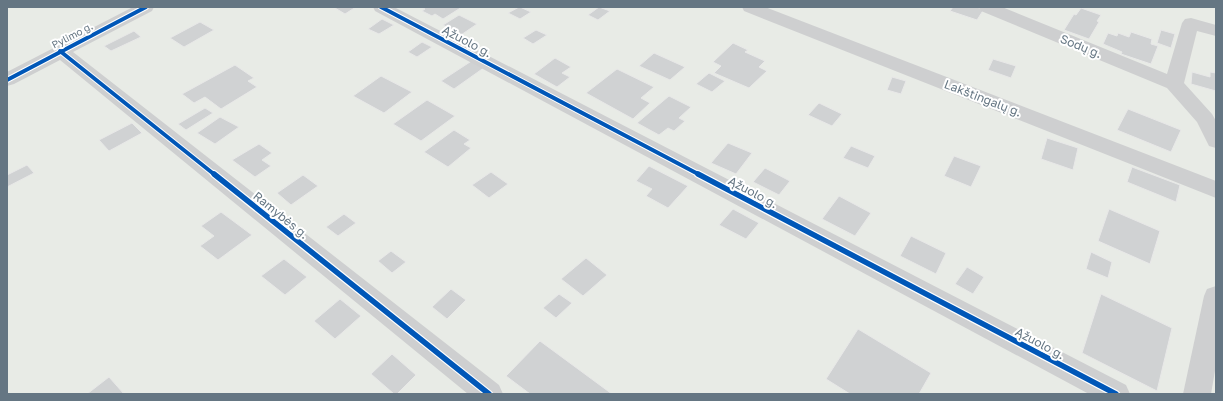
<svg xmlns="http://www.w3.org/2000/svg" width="1223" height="401" font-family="'Golos Text',sans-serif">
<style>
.green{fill:#e8ebe6}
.building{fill:#d0d2d3;stroke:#e8e8e8}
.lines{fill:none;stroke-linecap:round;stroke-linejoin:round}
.minor{fill:#cecfd0;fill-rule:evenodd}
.cycleway-far1-casing{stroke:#fff;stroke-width:6}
.cycleway-casing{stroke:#fff;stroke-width:8}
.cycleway-far1{stroke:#0057b8;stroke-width:4}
.cycleway{stroke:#0057b8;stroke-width:5.5}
.labels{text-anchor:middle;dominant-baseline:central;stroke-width:4;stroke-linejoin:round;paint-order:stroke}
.far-street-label{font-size:10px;fill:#657683;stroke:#fff}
.street-label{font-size:12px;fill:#657683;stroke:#fff}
</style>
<rect width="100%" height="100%" fill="#f9f9f9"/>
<!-- green -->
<rect class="green" x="7" y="7" width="1209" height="387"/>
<!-- building -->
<g class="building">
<path d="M337 7H356L345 14 335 8Z"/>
<path d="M421 7H462L443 19 435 14 432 16 422 11 425 9Z"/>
<path d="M519 7H520L531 12 520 19 508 13Z"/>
<path d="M599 7 610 11 598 20 588 15Z"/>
<path d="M953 7H976L984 9 977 20 950 11Z"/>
<path d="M1081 8 1101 15 1097 21 1099 22 1089 39 1064 30 1074 14 1076 15Z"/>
<path d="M459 15 477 24 461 35 443 25Z"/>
<path d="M382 19 394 25 379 34 368 29Z"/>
<path d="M200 22 214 30 184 47 170 38Z"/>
<path d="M536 30 547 35 533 44 523 38Z"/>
<path d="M1161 30 1175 34 1171 48 1157 43Z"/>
<path d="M134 31 141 37 111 51 104 46Z"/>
<path d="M1131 32 1152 39 1151 44 1158 46 1151 64 1121 54 1122 52 1103 44 1108 33 1117 36 1118 33 1129 37Z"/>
<path d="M422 42 432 47 417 57 408 52Z"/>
<path d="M733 43 748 50 745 52 765 61 759 67 767 71 749 88 714 73 721 66 713 62Z"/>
<path d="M654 53 685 67 670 80 639 66Z"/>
<path d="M555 58 571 67 562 73 570 77 557 87 534 74Z"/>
<path d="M993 59 1016 66 1011 78 988 70Z"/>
<path d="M473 60 485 67 454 89 441 81Z"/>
<path d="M235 65 254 78 248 81 257 87 221 109 205 97 194 103 182 94Z"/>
<path d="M617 69 654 87 641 98 650 103 633 119 586 93Z"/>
<path d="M1192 72 1210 77V72L1216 73V91L1191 84Z"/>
<path d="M709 73 725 81 712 92 696 84Z"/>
<path d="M381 76 412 92 384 113 353 96Z"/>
<path d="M892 77 906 81 901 94 887 90Z"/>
<path d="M669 96 691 107 679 118 685 121 674 131 668 128 659 135 637 123Z"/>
<path d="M427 100 455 116 421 141 393 124Z"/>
<path d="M819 103 842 114 832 126 808 115Z"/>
<path d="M205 108 213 113 186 130 178 124Z"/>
<path d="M1128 109 1181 130 1171 152 1117 130Z"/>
<path d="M220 117 239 127 215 144 197 133Z"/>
<path d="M132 123 142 133 109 151 99 140Z"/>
<path d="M454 130 470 140 464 144 471 148 448 167 424 152Z"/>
<path d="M1047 138 1078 148 1073 170 1041 159Z"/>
<path d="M728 143 752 153 736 174 711 163Z"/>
<path d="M259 144 272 153 262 160 271 166 255 177 232 160Z"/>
<path d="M851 146 875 156 868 168 843 158Z"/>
<path d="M954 156 981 166 971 187 944 176Z"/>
<path d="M27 165 34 173 7 187V175Z"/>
<path d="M649 166 688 186 668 208 646 196 652 189 636 181Z"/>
<path d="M1132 167 1180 185 1176 202 1127 182Z"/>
<path d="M765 168 790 181 779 195 753 182Z"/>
<path d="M491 172 508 184 489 198 472 185Z"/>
<path d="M303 175 318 186 291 205 277 193Z"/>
<path d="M839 196 871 213 855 236 822 219Z"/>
<path d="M733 209 759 223 746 239 719 225Z"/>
<path d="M1109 209 1160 231 1150 264 1098 241Z"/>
<path d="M221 212 252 235 218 260 200 246 214 236 201 226Z"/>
<path d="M344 214 356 223 338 236 326 227Z"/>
<path d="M911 236 946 253 936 274 900 256Z"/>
<path d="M391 251 406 262 392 273 378 261Z"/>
<path d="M1091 252 1112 262 1108 278 1086 269Z"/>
<path d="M586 258 607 275 583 296 561 279Z"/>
<path d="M284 259 307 277 285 295 261 276Z"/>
<path d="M967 267 984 277 973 294 955 284Z"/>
<path d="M451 289 466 300 447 319 432 307Z"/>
<path d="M559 294 572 303 556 318 543 308Z"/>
<path d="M1101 294 1172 328 1157 391 1082 353Z"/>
<path d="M340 299 361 316 335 339 314 321Z"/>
<path d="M858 329 931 373 919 394H850L826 379Z"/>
<path d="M540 341 612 394H530L506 376Z"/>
<path d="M392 354 416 375 397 394H394L371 374Z"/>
<path d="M109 377 124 394H87Z"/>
</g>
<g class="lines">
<!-- minor -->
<g class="minor">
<path d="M133 7H154L152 11 73 52 499 385 503 394H468L60 60 14 84 7 86V72Z"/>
<path d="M373 7H394L1126 385 1130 394H1089L375 11Z"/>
<path d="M742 7H765L1216 181V198L744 11Z"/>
<path d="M979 7H1002L1167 74 1182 23 1185 19 1191 18 1216 25V36L1197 31 1184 83 1212 114 1216 121V148L1209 146 1197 122 1167 88 981 11Z"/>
<path d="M1216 286V365L1211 394H1183L1204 296 1207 289Z"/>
</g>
<!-- cycleway-far1 casing -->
<g class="cycleway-far1-casing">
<g id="cycleway-far1">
<path d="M381 7 700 175"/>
<path d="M60 51 215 175"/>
<path d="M7 80 146 7"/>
</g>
</g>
<!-- cycleway casing -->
<g class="cycleway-casing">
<g id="cycleway">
<path d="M214 174 489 394"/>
<path d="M698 174 1116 394"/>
</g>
</g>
<!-- cycleway-far1 -->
<use href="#cycleway-far1" class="cycleway-far1"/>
<!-- cycleway -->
<use href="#cycleway" class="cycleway"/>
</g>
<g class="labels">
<!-- far-street labels -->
<g class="far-street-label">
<text transform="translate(72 35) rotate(-27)">Pylimo g.</text>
</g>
<!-- street labels -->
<g class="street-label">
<text transform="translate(467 41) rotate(28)">Ąžuolo g.</text>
<text transform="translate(1081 46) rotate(22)">Sodų g.</text>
<text transform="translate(983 98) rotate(21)">Lakštingalų g.</text>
<text transform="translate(753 192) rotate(28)">Ąžuolo g.</text>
<text transform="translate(281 215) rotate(39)">Ramybės g.</text>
<text transform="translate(1040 343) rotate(28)">Ąžuolo g.</text>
</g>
</g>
<!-- border -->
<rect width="1223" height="401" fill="none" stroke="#657683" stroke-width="16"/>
</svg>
